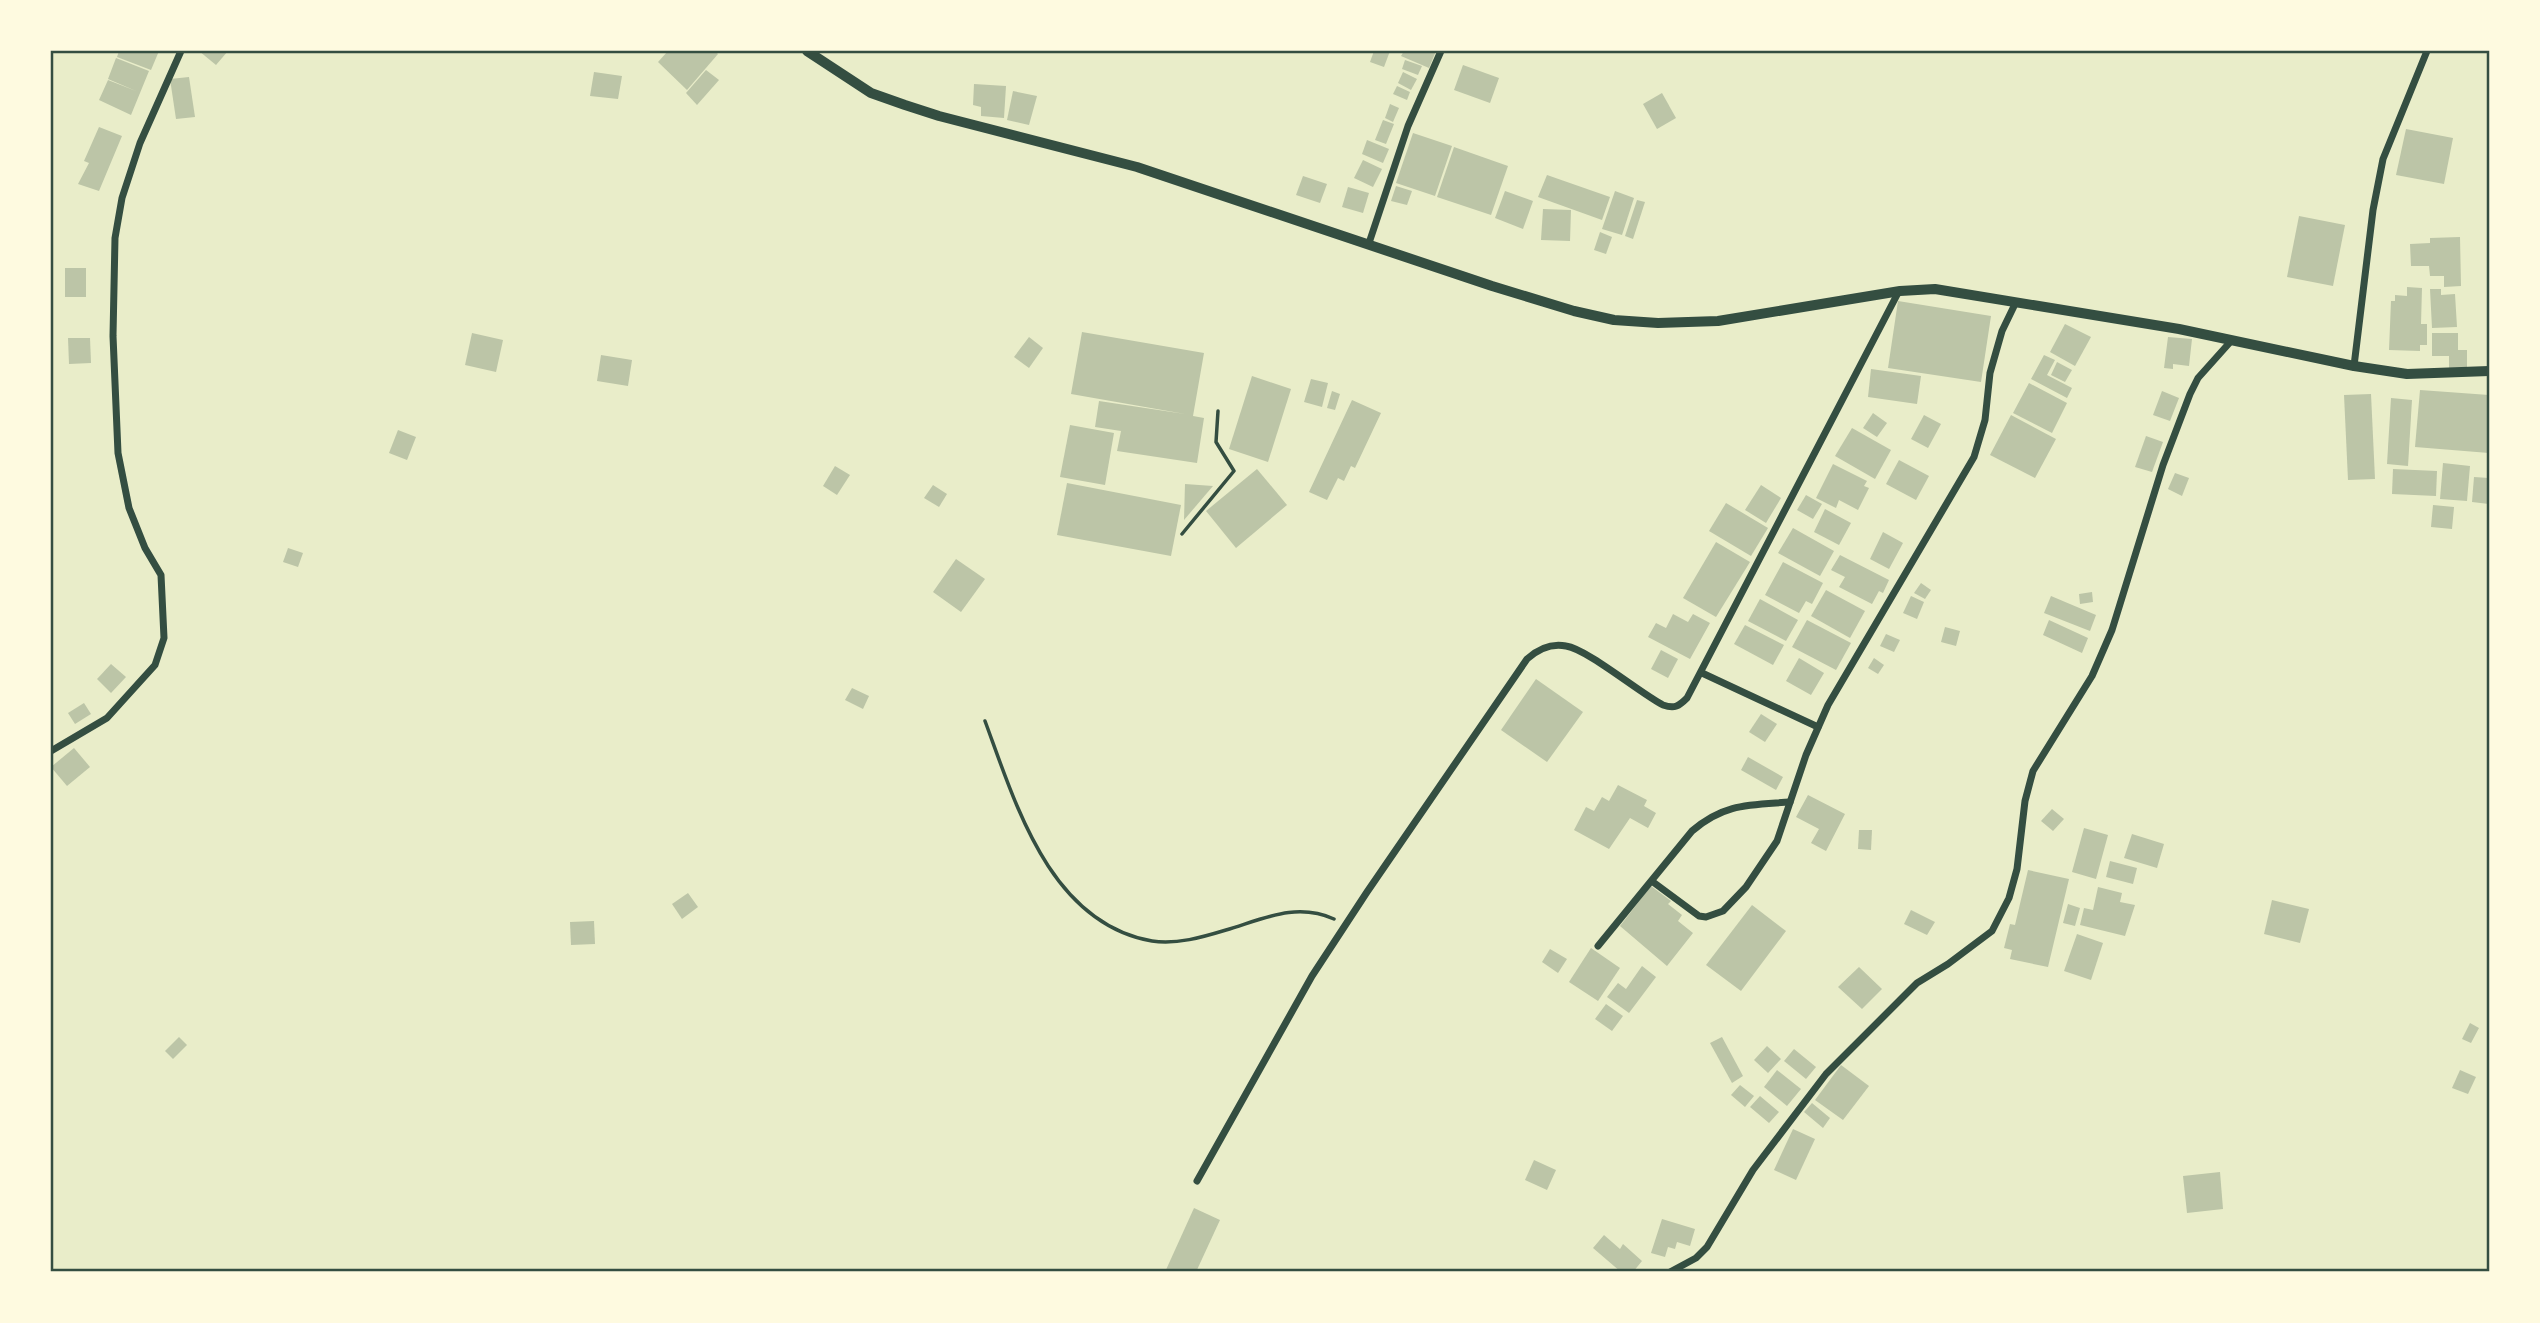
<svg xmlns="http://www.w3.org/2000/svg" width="2540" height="1323" font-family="'Zilla Slab',serif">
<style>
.building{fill:#bcc5a7}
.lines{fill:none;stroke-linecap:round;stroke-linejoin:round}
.path{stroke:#344e41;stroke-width:3.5}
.minor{stroke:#344e41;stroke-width:7}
.tertiary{stroke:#344e41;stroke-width:10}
.neatline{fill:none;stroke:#344e41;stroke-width:2.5}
</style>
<rect width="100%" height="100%" fill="#e9edc9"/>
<!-- building -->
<g class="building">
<path d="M119 51H159L151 70 117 57Z"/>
<path d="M199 51H228L216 65Z"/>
<path d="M668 51H715L718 54 687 90 658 62Z"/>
<path d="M1374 51H1390L1384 67 1370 62Z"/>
<path d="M1404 51H1436L1429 68 1401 56Z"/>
<path d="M116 58 149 71 131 115 99 100 108 80 136 91 108 79Z"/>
<path d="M1405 60 1422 66 1418 75 1402 69Z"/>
<path d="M1463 65 1499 78 1490 103 1454 90Z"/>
<path d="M706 70 719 80 697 105 686 93Z"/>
<path d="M594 72 622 76 618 99 590 96Z"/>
<path d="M1403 72 1417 79 1411 90 1398 83Z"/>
<path d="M189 77 195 117 176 119 170 79Z"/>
<path d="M974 84 1006 86 1004 118 981 116V107L973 105Z"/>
<path d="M1397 86 1410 92 1407 100 1393 94Z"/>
<path d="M1013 91 1037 96 1029 125 1007 120Z"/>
<path d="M1662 93 1676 118 1657 129 1643 104Z"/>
<path d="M1390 104 1399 108 1393 122 1385 118Z"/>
<path d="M1383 120 1394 124 1386 144 1375 140Z"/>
<path d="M99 127 122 136 99 191 78 184 89 163 84 161Z"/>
<path d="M2406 129 2453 138 2444 184 2396 175Z"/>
<path d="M1413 133 1452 146 1435 196 1396 183Z"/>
<path d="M1367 140 1389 149 1383 163 1362 154Z"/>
<path d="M1454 147 1508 166 1491 215 1437 197Z"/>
<path d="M1363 160 1382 169 1373 187 1354 178Z"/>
<path d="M1547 175 1610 197 1602 220 1538 197Z"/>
<path d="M1303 176 1327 184 1320 203 1296 195Z"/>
<path d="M1396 186 1412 191 1407 205 1391 201Z"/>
<path d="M1348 187 1369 193 1363 213 1342 207Z"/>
<path d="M1505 191 1533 201 1523 229 1495 218Z"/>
<path d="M1615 191 1634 198 1622 235 1602 229Z"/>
<path d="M1637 200 1645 202 1633 239 1625 236Z"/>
<path d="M1543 209 1571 210 1570 241 1541 240Z"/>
<path d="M2299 216 2345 225 2333 286 2287 277Z"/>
<path d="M1600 232 1612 237 1606 254 1594 250Z"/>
<path d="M2460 237 2461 286 2444 287V276H2430L2429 266H2411L2410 244 2430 243V238Z"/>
<rect x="65" y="268" width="21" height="29"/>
<path d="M2407 287 2422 288 2421 324H2427V345H2420V351L2389 350 2391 301H2395V295L2407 296Z"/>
<path d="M2430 289H2441V295L2455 294 2457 327 2432 328Z"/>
<path d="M1898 301 1991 316 1981 382 1888 368Z"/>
<path d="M2065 324 2091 337 2075 366 2050 352Z"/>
<path d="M1082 332 1204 353 1193 416 1204 418 1197 463 1117 451 1121 431 1095 427 1099 401 1185 414 1071 394Z"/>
<path d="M472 333 503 340 496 372 465 365Z"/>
<path d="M2432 333H2458V350H2467V368H2449V356H2432Z"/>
<path d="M1029 337 1043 348 1029 368 1014 357Z"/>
<path d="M2168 337 2192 339 2189 366 2173 364V369L2164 368Z"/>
<path d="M68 338H90L91 363 69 364Z"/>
<path d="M601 355 632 360 628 386 597 381Z"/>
<path d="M2044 355 2055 360 2047 375 2072 388 2067 398 2031 379Z"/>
<path d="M2057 362 2072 370 2065 382 2051 375Z"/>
<path d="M1871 369 1921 376 1917 404 1868 397Z"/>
<path d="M1252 376 1291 389 1268 462 1229 449Z"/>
<path d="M1311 379 1328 383 1322 407 1304 402Z"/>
<path d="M2029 383 2067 403 2052 433 2013 413Z"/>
<path d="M2420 390 2489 395V453L2415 447Z"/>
<path d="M1332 391 1340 394 1335 410 1327 408Z"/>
<path d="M2162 391 2179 398 2170 421 2153 415Z"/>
<path d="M2371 394 2375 479 2348 480 2344 395Z"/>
<path d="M2391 398 2412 400 2408 466 2387 464Z"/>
<path d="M1352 400 1381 413 1355 468 1351 466 1344 481 1338 478 1327 500 1309 492Z"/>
<path d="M1873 413 1887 423 1877 437 1863 428Z"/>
<path d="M1924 415 1941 424 1928 448 1911 439Z"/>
<path d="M2011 415 2056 439 2035 478 1990 455Z"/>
<path d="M1070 425 1114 433 1105 485 1060 477Z"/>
<path d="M1852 428 1891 450 1875 479 1835 456Z"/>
<path d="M398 430 416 437 407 460 389 453Z"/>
<path d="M2146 436 2163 442 2152 472 2135 467Z"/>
<path d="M1899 460 1929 476 1916 500 1886 484Z"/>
<path d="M2443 463 2470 466 2467 501 2440 499Z"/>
<path d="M1833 464 1867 481 1864 486 1869 488 1858 510 1839 500 1836 508 1816 498Z"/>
<path d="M835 466 850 475 837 495 823 486Z"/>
<path d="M1257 469 1287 505 1236 548 1206 511Z"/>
<path d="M2393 469 2437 471 2436 496 2392 494Z"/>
<path d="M2175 473 2189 478 2182 496 2168 489Z"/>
<path d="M2474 477 2489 478V504L2472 502Z"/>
<path d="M1067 483 1181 505 1171 556 1057 535Z"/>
<path d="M1185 484 1213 486 1184 520Z"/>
<path d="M933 485 947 494 939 507 924 498Z"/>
<path d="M1761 485 1781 498 1766 523 1745 510Z"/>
<path d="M1806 495 1822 504 1813 519 1797 510Z"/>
<path d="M1726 503 1768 528 1751 556 1709 531Z"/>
<path d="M2433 505 2454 507 2452 529 2431 527Z"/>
<path d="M1825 509 1851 523 1839 545 1814 532Z"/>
<path d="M1793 528 1834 551 1820 576 1778 553Z"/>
<path d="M1883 532 1903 543 1889 569 1870 559Z"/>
<path d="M1716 542 1750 562 1716 617 1683 598Z"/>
<path d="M288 548 303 553 298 567 283 562Z"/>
<path d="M1840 555 1889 580 1883 593 1879 591 1872 604 1839 587 1845 577 1831 570Z"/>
<path d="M956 559 985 579 961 612 933 592Z"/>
<path d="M1783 562 1823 583 1812 604 1806 601 1799 613 1765 595Z"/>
<path d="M1921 583 1931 590 1925 599 1914 593Z"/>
<path d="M1826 590 1865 611 1850 638 1811 616Z"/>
<path d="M2092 592 2093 602 2080 604 2079 594Z"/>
<path d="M1911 596 1924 602 1917 619 1903 613Z"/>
<path d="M2051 596 2096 615 2090 631 2044 613Z"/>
<path d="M1760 599 1798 620 1786 641 1748 621Z"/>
<path d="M1673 614 1688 622 1693 614 1710 623 1690 659 1648 637 1656 623 1666 628Z"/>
<path d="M1807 620 1851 643 1836 670 1792 647Z"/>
<path d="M2049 620 2088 638 2082 653 2043 635Z"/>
<path d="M1745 625 1784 645 1773 665 1734 644Z"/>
<path d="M1945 627 1960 631 1956 646 1941 642Z"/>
<path d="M1886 634 1900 640 1894 652 1880 646Z"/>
<path d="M1661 650 1678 659 1668 678 1651 669Z"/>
<path d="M1799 658 1824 673 1811 695 1786 681Z"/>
<path d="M1874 658 1884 665 1878 674 1868 668Z"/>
<path d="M111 664 126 677 111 693 97 679Z"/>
<path d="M1536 679 1583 712 1547 762 1501 730Z"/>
<path d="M852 688 869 696 863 709 845 700Z"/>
<path d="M84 703 91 714 75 724 68 713Z"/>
<path d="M1761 714 1777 724 1765 742 1749 732Z"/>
<path d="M74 748 90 767 67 786 51 767Z"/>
<path d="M1748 757 1783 777 1776 790 1741 770Z"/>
<path d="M1618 785 1647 800 1644 806 1656 813 1648 828 1630 818 1609 849 1574 830 1586 807 1594 811 1602 797 1609 801Z"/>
<path d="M1808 795 1845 814 1826 851 1811 843 1819 829 1796 817Z"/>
<path d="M2052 809 2064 819 2053 831 2041 821Z"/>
<path d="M2084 828 2108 835 2096 879 2072 872Z"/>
<path d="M1859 830H1872L1871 850 1858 849Z"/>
<path d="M2132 834 2164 844 2157 868 2124 858Z"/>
<path d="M2110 861 2137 868 2133 884 2106 877Z"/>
<path d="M2028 870 2069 879 2048 967 2010 959 2012 950 2004 948 2010 924 2015 925Z"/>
<path d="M1651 886 1671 901 1668 904 1682 915 1678 921 1693 933 1667 966 1620 926Z"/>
<path d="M2098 887 2122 893 2120 902 2135 905 2125 936 2080 925 2084 908 2093 910Z"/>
<path d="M688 893 698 907 682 919 672 904Z"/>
<path d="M2272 900 2309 909 2300 943 2264 934Z"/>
<path d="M2068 904 2080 908 2075 926 2063 923Z"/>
<path d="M1752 905 1786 931 1741 991 1706 965Z"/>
<path d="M1911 910 1935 922 1927 935 1904 924Z"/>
<path d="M594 921 595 944 571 945 570 922Z"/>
<path d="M2077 934 2103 943 2091 980 2064 971Z"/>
<path d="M1591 948 1620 968 1598 1001 1569 982Z"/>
<path d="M1550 949 1567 959 1558 973 1542 962Z"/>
<path d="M1642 966 1656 977 1629 1013 1607 997 1618 983 1626 989Z"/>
<path d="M1859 967 1882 989 1862 1009 1838 987Z"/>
<path d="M1606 1004 1623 1016 1612 1031 1595 1019Z"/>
<path d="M2470 1023 2479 1028 2471 1043 2462 1039Z"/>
<path d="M179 1037 187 1045 173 1059 165 1051Z"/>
<path d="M1722 1037 1743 1076 1732 1083 1710 1043Z"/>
<path d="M1767 1046 1781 1059 1768 1073 1754 1060Z"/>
<path d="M1794 1049 1816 1067 1806 1079 1784 1061Z"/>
<path d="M1841 1065 1869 1086 1843 1120 1815 1100Z"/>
<path d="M1777 1070 1801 1089 1787 1106 1764 1087Z"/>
<path d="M2460 1070 2476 1077 2468 1094 2452 1088Z"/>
<path d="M1740 1085 1754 1096 1745 1107 1731 1095Z"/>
<path d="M1760 1096 1779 1112 1769 1123 1750 1107Z"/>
<path d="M1812 1103 1830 1118 1823 1128 1804 1112Z"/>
<path d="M1793 1129 1815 1139 1796 1180 1774 1170Z"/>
<path d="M1534 1160 1556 1170 1547 1190 1525 1180Z"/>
<path d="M2220 1172 2223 1209 2187 1213 2183 1176Z"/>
<path d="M1194 1208 1220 1220 1196 1272H1165Z"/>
<path d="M1662 1219 1695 1229 1690 1246 1677 1242 1675 1249 1668 1247 1665 1257 1651 1253Z"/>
<path d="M1604 1235 1620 1249 1623 1244 1642 1261 1633 1272H1621L1593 1248Z"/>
</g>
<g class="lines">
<!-- path -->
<g class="path">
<path d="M1182 534 1234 471 1216 442 1218 411"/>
<path d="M985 721C1016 805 1050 923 1152 941 1176 945 1203 937 1226 930 1263 919 1296 902 1334 919"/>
</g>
<!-- minor -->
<g class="minor">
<path d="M1369 243 1408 126 1441 51"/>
<path d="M2354 366 2373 210 2383 159 2427 51"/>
<path d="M1702 673 1818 727"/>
<path d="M51 751 107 718 155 665 164 638 161 575 145 548 129 508 118 453 113 336 115 238 122 198 140 143 181 51"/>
<path d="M1653 882 1699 916 1706 917 1723 911 1746 887 1777 841 1806 755 1828 705 1974 457 1985 420 1990 373 2002 331 2016 302"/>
<path d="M1598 946 1692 831C1724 803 1750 805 1790 802"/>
<path d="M1197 1181 1312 976 1367 892 1527 659C1537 650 1551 643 1566 646 1587 649 1640 693 1663 705 1675 709 1679 706 1687 698L1899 291"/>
<path d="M1670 1272 1696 1258 1707 1247 1753 1170 1826 1074 1917 983 1948 964 1992 931 2009 898 2017 869 2025 801 2033 771 2092 676 2112 630 2163 465 2190 394 2198 378 2232 340"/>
</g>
<!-- tertiary -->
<path class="tertiary" d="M807 51 871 93 905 105 939 116 1137 167 1492 286 1574 311 1614 320 1658 323 1718 321 1900 291 1935 289 2179 329 2354 366 2407 374 2489 371"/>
</g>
<!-- border -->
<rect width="2540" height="1323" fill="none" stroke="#fefae0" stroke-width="105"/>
<rect x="52" y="52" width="2436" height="1218" class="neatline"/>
</svg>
